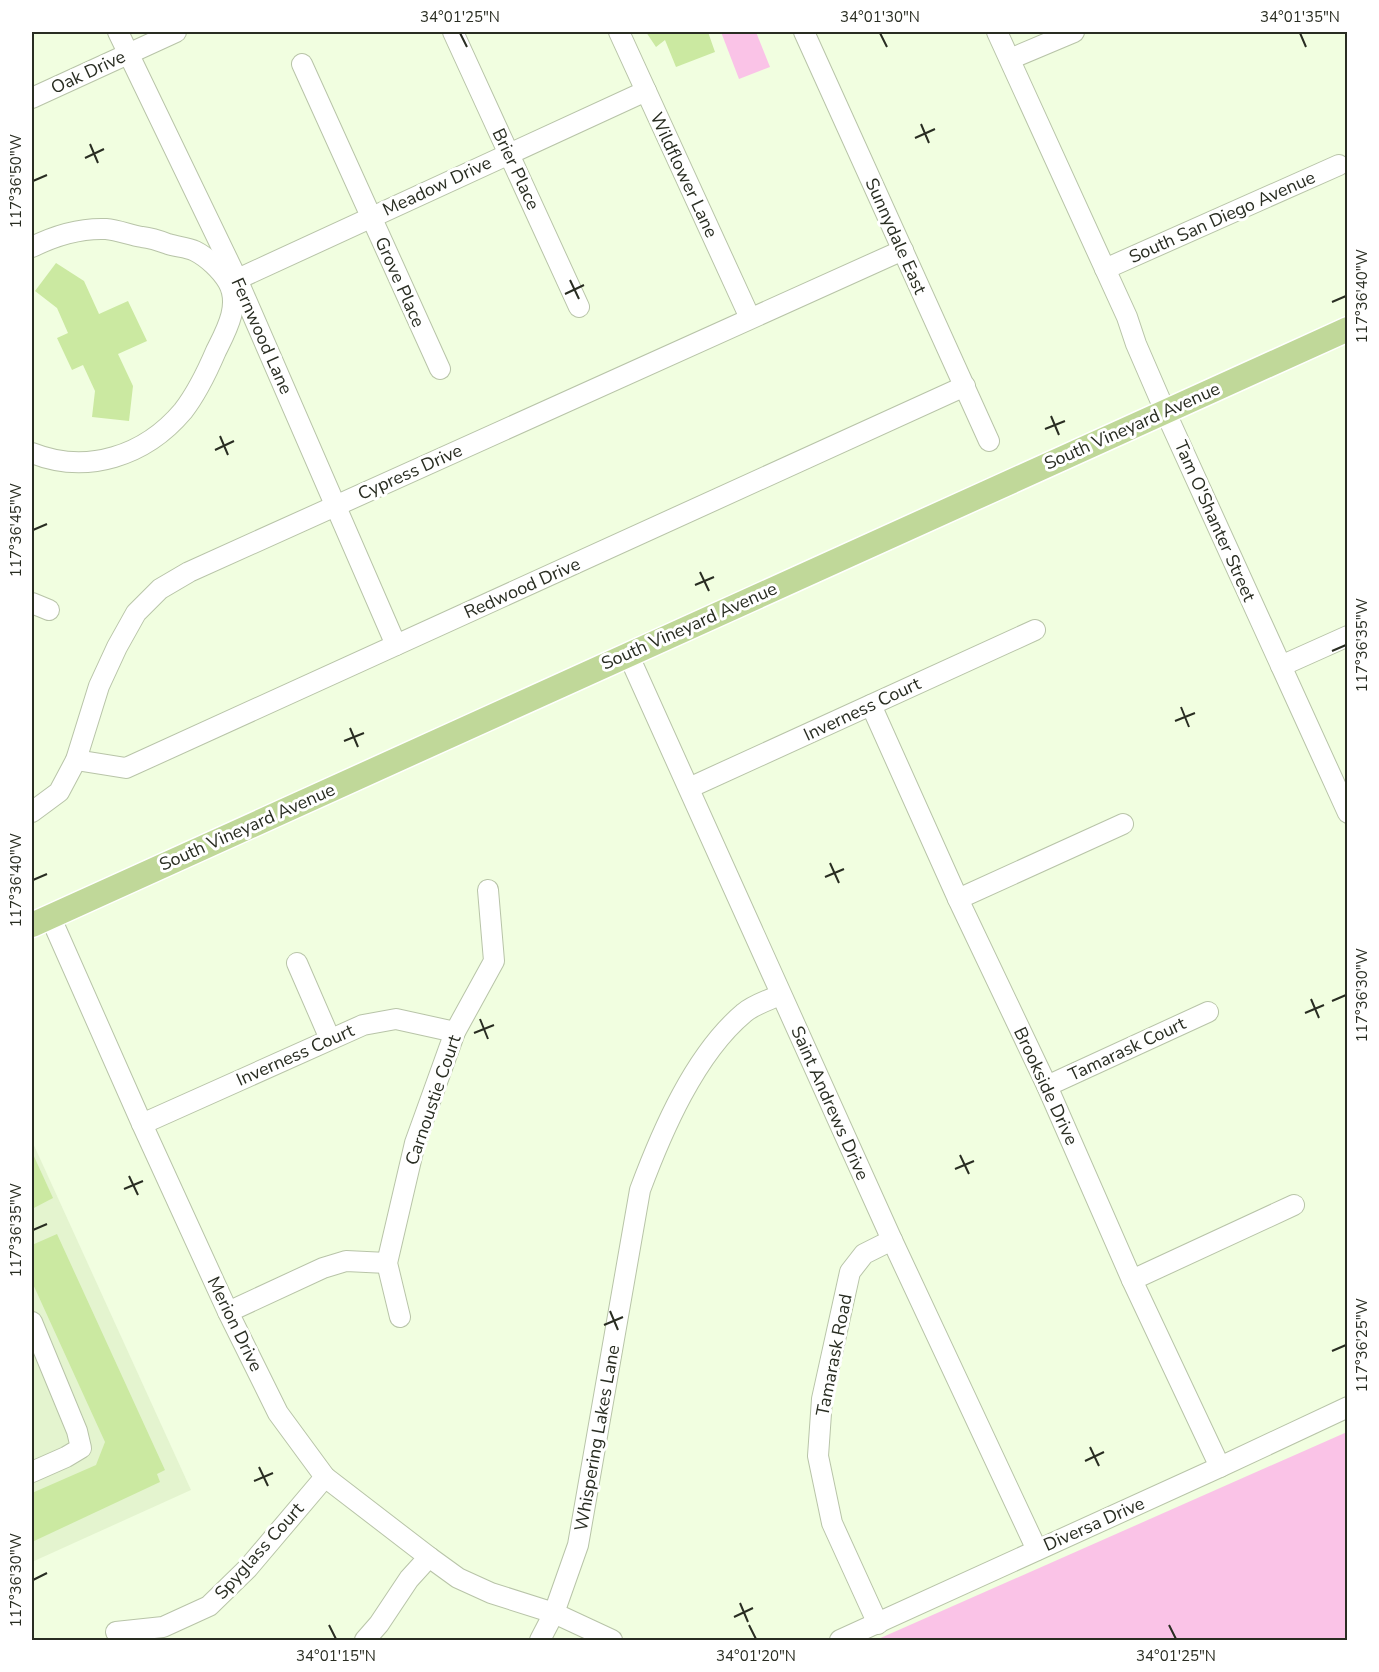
<svg xmlns="http://www.w3.org/2000/svg" width="1379" height="1672" font-family="'Nunito Sans',sans-serif">
<style>
.built{fill:#e4f4cf}
.green{fill:#fac3e7}
.building{fill:#cbe9a1}
.lines{fill:none;stroke-linecap:round;stroke-linejoin:round}
.minor-casing{stroke:#b8c4a8;stroke-width:22}
.major-casing{stroke:#fff;stroke-width:27}
.minor{stroke:#fff;stroke-width:20}
.major{stroke:#c0d899;stroke-width:24}
.ticks{fill:none;stroke:#292d22;stroke-width:2}
.labels{text-anchor:middle;dominant-baseline:central;stroke-width:6;stroke-linejoin:round;paint-order:stroke}
.street-label{font-size:18px;fill:#292d22;stroke:#fff}
.neatline{fill:none;stroke:#292d22;stroke-width:2}
.ticks-label{font-size:15px;text-anchor:middle;fill:#292d22}
</style>
<rect width="100%" height="100%" fill="#f1fee0"/>
<!-- built -->
<path class="built" d="M32 1141 191 1490 32 1562Z"/>
<!-- green -->
<g class="green">
<path d="M721 32H756L770 67 739 79Z"/>
<path d="M1347 1432V1640H876Z"/>
</g>
<!-- building -->
<g class="building">
<path d="M646 32H708L715 52 676 67 665 40 656 47Z"/>
<path d="M56 263 84 281 99 314 128 301 147 341 118 354 133 386 129 421 92 417 95 391 83 365 72 370 57 338 68 333 57 308 35 291Z"/>
<path d="M32 1152 53 1198 32 1209Z"/>
<path d="M57 1234 165 1470 157 1474 160 1482 32 1542V1493L96 1465 105 1442 32 1282V1245Z"/>
</g>
<g class="lines">
<!-- minor casing -->
<g class="minor-casing">
<g id="minor">
<path d="M118 32 237 279 396 645"/>
<path d="M453 32 579 307"/>
<path d="M619 32 750 318"/>
<path d="M804 32 989 441"/>
<path d="M997 32 1127 317 1136 344 1165 411 1348 813"/>
<path d="M1010 59 1074 32"/>
<path d="M302 64 440 369"/>
<path d="M32 98 176 32"/>
<path d="M32 247C54 236 81 228 106 229 118 230 130 235 142 237 151 238 160 241 168 244 177 247 187 247 195 251 207 257 221 270 228 282 241 305 226 331 216 351 207 372 197 393 183 411 145 456 87 475 32 453"/>
<path d="M1105 269 1339 165"/>
<path d="M229 283 646 91"/>
<path d="M32 603 49 610"/>
<path d="M628 654 892 1240 1037 1550"/>
<path d="M1281 666 1348 636"/>
<path d="M871 705 958 899 1047 1086 1132 1280 1220 1467"/>
<path d="M76 760 126 768 965 386"/>
<path d="M689 788 1035 630"/>
<path d="M32 812 59 792 76 760 99 686 117 647 136 613 160 589 189 572 903 250"/>
<path d="M958 899 1123 824"/>
<path d="M50 916 142 1124 228 1312 278 1413 325 1477 429 1557 458 1578 491 1593 554 1613 612 1640"/>
<path d="M297 963 330 1039"/>
<path d="M1047 1086 1208 1012"/>
<path d="M142 1124 363 1025 396 1019 455 1032"/>
<path d="M1132 1280 1294 1205"/>
<path d="M228 1312 323 1268 346 1261 387 1263"/>
<path d="M400 1317 387 1263 415 1143 455 1032 494 961 488 890"/>
<path d="M32 1322 77 1431 81 1448 66 1457 32 1472"/>
<path d="M878 1624 832 1523 818 1456 822 1399 850 1272 864 1254 892 1240"/>
<path d="M116 1632 163 1627 209 1606 248 1568 325 1477"/>
<path d="M365 1640 379 1624 409 1579 429 1557"/>
<path d="M540 1640 554 1613 578 1545 640 1190C662 1131 695 1054 744 1013 753 1005 769 1000 780 995"/>
<path d="M840 1640 1220 1467 1348 1407"/>
</g>
</g>
<!-- major casing -->
<g class="major-casing">
<path id="major" d="M32 925 1348 329"/>
</g>
<!-- minor -->
<use href="#minor" class="minor"/>
<!-- major -->
<use href="#major" class="major"/>
</g>
<!-- ticks -->
<path class="ticks" d="M460 33 467 47M880 33 887 47M1300 33 1306 47M921 124 929 143M915 138 935 129M90 144 98 163M85 158 104 149M33 181 47 175M570 280 579 299M565 294 584 285M1332 302 1346 296M1051 416 1059 435M1045 429 1065 421M220 436 228 455M215 450 234 441M33 530 47 524M700 572 709 591M695 585 714 577M1332 651 1346 645M1181 707 1189 727M1175 721 1195 713M350 728 358 747M344 741 364 733M830 863 839 883M825 877 844 869M33 880 47 874M1311 999 1319 1018M1332 1001 1346 995M1305 1013 1324 1005M480 1019 488 1039M474 1033 494 1025M960 1155 969 1174M955 1169 974 1161M129 1176 138 1195M124 1189 143 1181M33 1230 47 1224M610 1311 618 1330M604 1325 623 1317M1332 1351 1346 1345M1090 1447 1099 1466M1085 1461 1104 1452M259 1467 268 1486M254 1481 273 1473M33 1580 47 1573M740 1603 748 1622M734 1617 753 1608M329 1625 336 1639M749 1625 756 1639M1169 1625 1176 1639"/>
<g class="labels">
<!-- street labels -->
<g class="street-label">
<text transform="translate(88 72) rotate(-25)">Oak Drive</text>
<text transform="translate(516 169) rotate(65)">Brier Place</text>
<text transform="translate(684 175) rotate(65)">Wildflower Lane</text>
<text transform="translate(437 186) rotate(-25)">Meadow Drive</text>
<text transform="translate(1222 217) rotate(-24)">South San Diego Avenue</text>
<text transform="translate(896 236) rotate(66)">Sunnydale East</text>
<text transform="translate(400 282) rotate(66)">Grove Place</text>
<text transform="translate(262 336) rotate(66)">Fernwood Lane</text>
<text transform="translate(1132 426) rotate(-24)">South Vineyard Avenue</text>
<text transform="translate(410 472) rotate(-24)">Cypress Drive</text>
<text transform="translate(1215 521) rotate(66)">Tam O'Shanter Street</text>
<text transform="translate(522 588) rotate(-24)">Redwood Drive</text>
<text transform="translate(689 626) rotate(-24)">South Vineyard Avenue</text>
<text transform="translate(862 709) rotate(-25)">Inverness Court</text>
<text transform="translate(247 827) rotate(-24)">South Vineyard Avenue</text>
<text transform="translate(1127 1049) rotate(-25)">Tamarask Court</text>
<text transform="translate(295 1055) rotate(-24)">Inverness Court</text>
<text transform="translate(1046 1086) rotate(65)">Brookside Drive</text>
<text transform="translate(433 1100) rotate(-71)">Carnoustie Court</text>
<text transform="translate(830 1103) rotate(66)">Saint Andrews Drive</text>
<text transform="translate(235 1324) rotate(64)">Merion Drive</text>
<text transform="translate(834 1355) rotate(-79)">Tamarask Road</text>
<text transform="translate(597 1438) rotate(-80)">Whispering Lakes Lane</text>
<text transform="translate(1094 1524) rotate(-24)">Diversa Drive</text>
<text transform="translate(259 1551) rotate(-48)">Spyglass Court</text>
</g>
</g>
<!-- border -->
<rect width="1379" height="1672" fill="none" stroke="#ffffff" stroke-width="66"/>
<rect x="33" y="33" width="1313" height="1606" class="neatline"/>
<g class="ticks-label">
<text x="460" y="22">34°01'25"N</text>
<text x="880" y="22">34°01'30"N</text>
<text x="1300" y="22">34°01'35"N</text>
<text transform="translate(16 181) rotate(-90)" y="5">117°36'50"W</text>
<text transform="translate(1362 296) rotate(-90)" y="5">117°36'40"W</text>
<text transform="translate(16 530) rotate(-90)" y="5">117°36'45"W</text>
<text transform="translate(1362 645) rotate(-90)" y="5">117°36'35"W</text>
<text transform="translate(16 880) rotate(-90)" y="5">117°36'40"W</text>
<text transform="translate(1362 995) rotate(-90)" y="5">117°36'30"W</text>
<text transform="translate(16 1230) rotate(-90)" y="5">117°36'35"W</text>
<text transform="translate(1362 1345) rotate(-90)" y="5">117°36'25"W</text>
<text transform="translate(16 1580) rotate(-90)" y="5">117°36'30"W</text>
<text x="336" y="1661">34°01'15"N</text>
<text x="756" y="1661">34°01'20"N</text>
<text x="1176" y="1661">34°01'25"N</text>
</g>
</svg>
